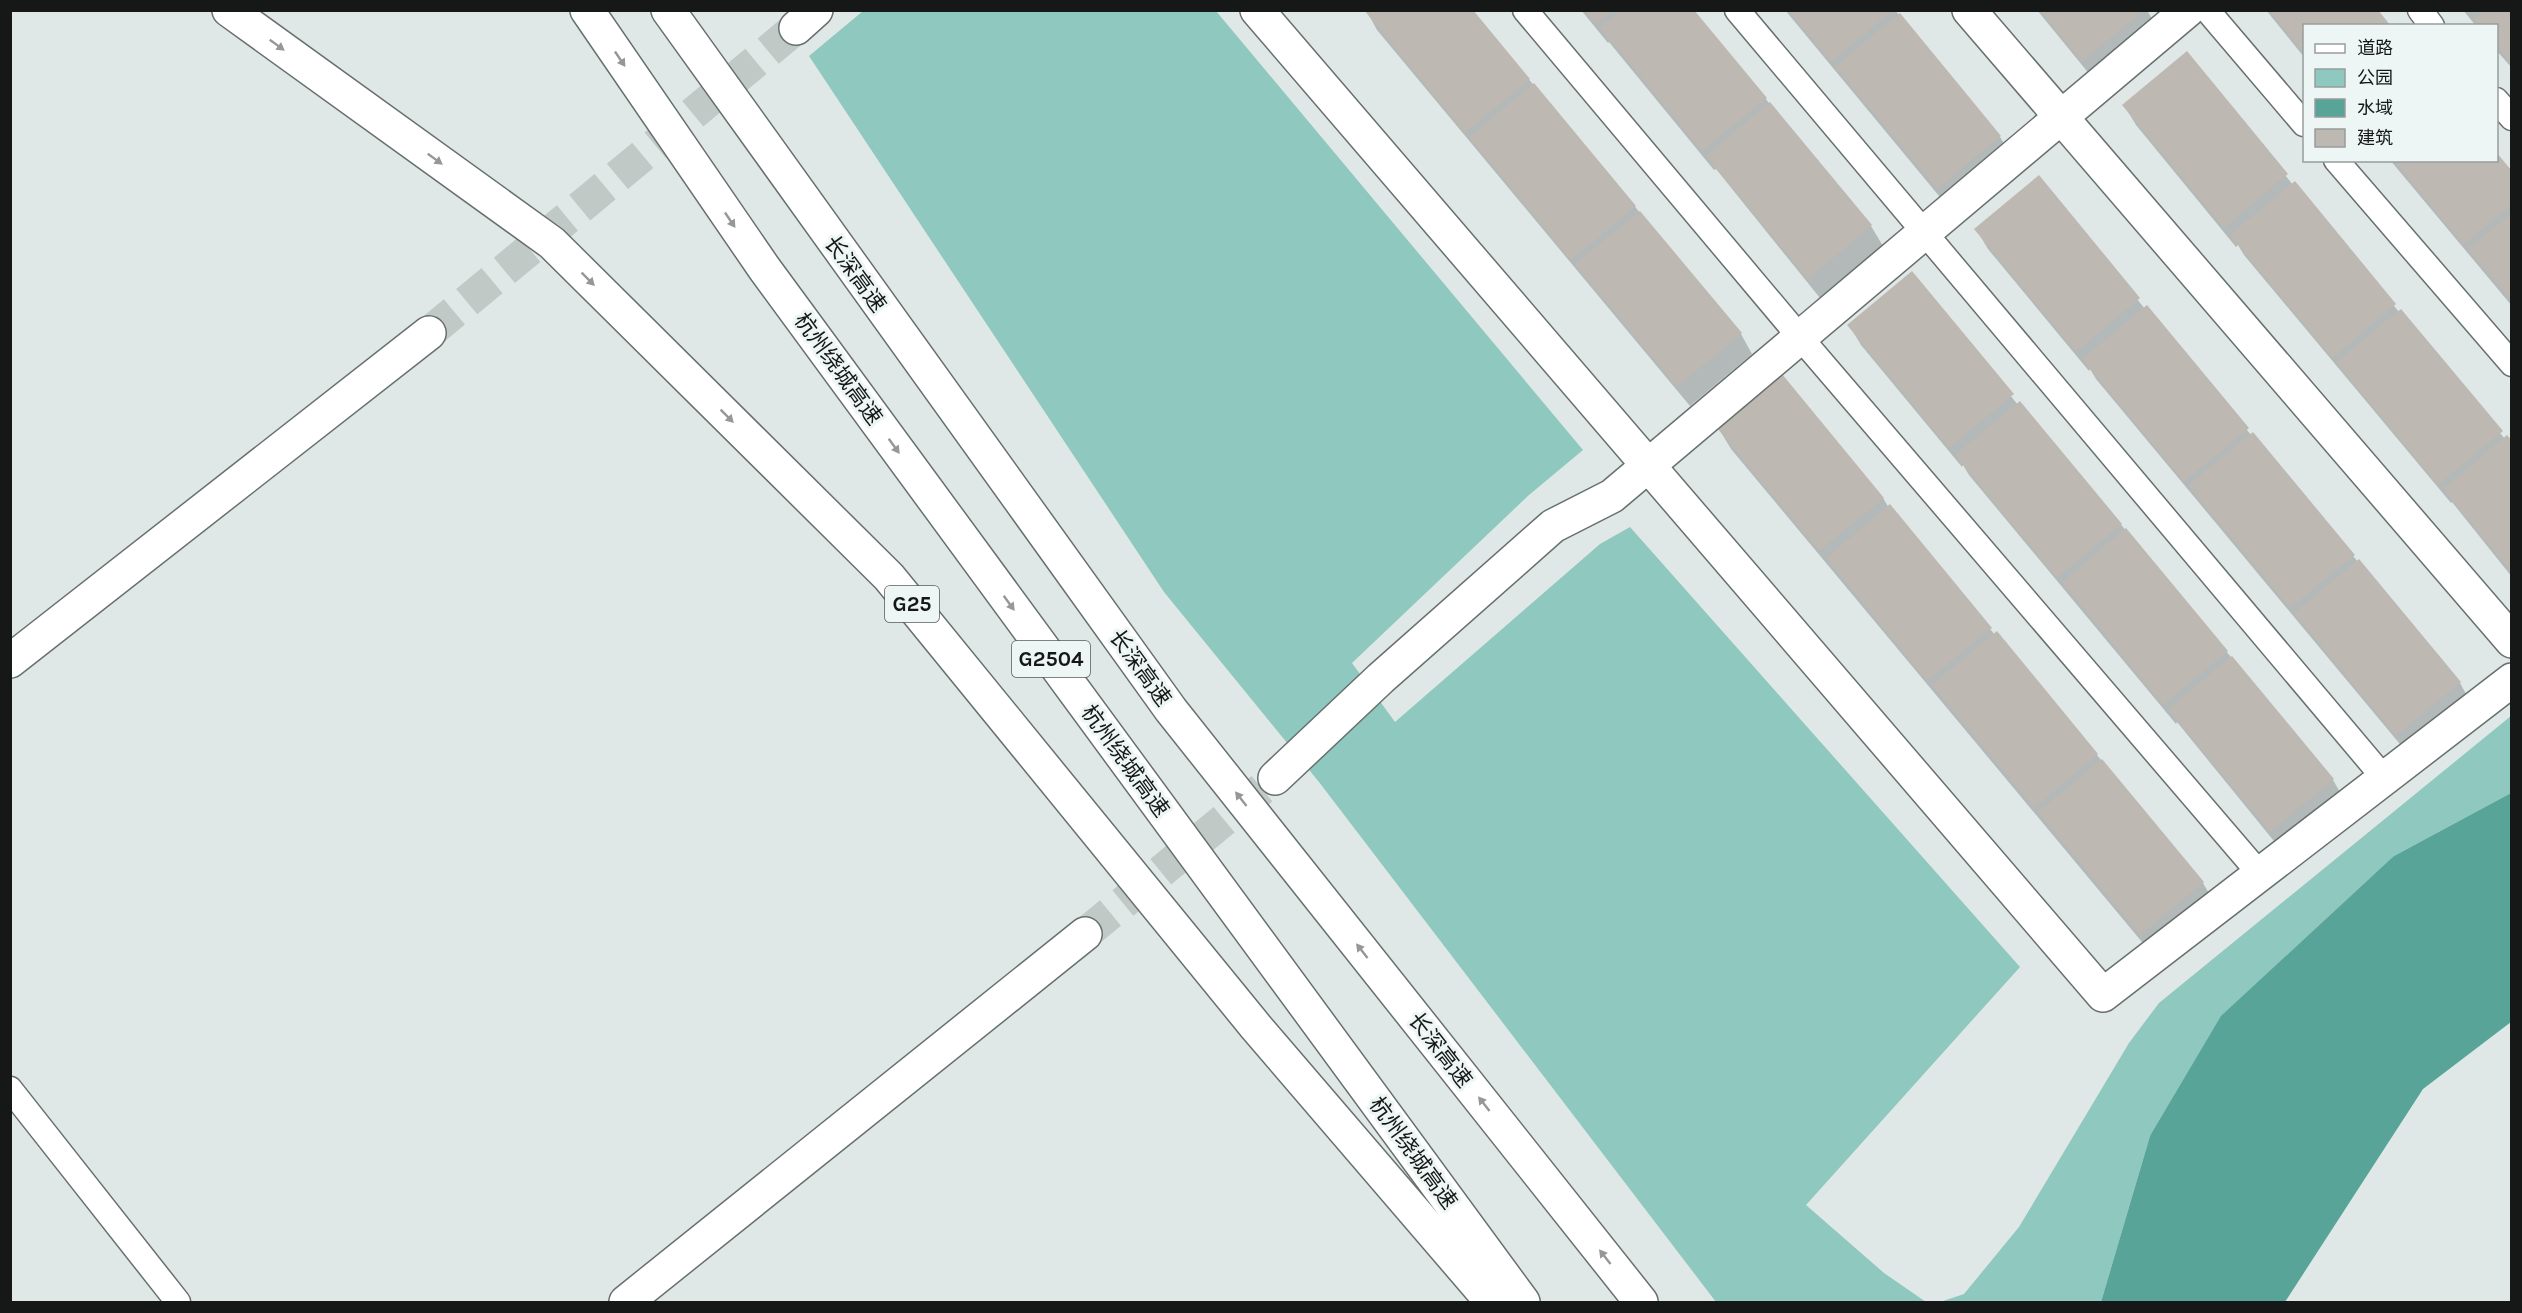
<svg xmlns="http://www.w3.org/2000/svg" width="2522" height="1313" font-family="Karla,'Noto Sans SC',sans-serif">
<style>
.green{fill:#8ec8be}
.water{fill:#59a499}
.shadow{fill:#0003}
.building{fill:#beb8b3}
.lines{fill:none;stroke-linecap:round;stroke-linejoin:round}
.minor-tunnel{stroke:#c1c9c7;stroke-width:33;stroke-dasharray:33 16;stroke-linecap:butt}
.service-casing{stroke:#68706e;stroke-width:27}
.minor-casing{stroke:#68706e;stroke-width:36}
.motorway-casing{stroke:#68706e;stroke-width:36}
.service{stroke:#fff;stroke-width:24}
.minor{stroke:#fff;stroke-width:33}
.motorway{stroke:#fff;stroke-width:33}
.oneway{fill:#969797}
.labels{text-anchor:middle;dominant-baseline:central;stroke-width:6;stroke-linejoin:round;paint-order:stroke}
.shield{fill:#edf6f4;stroke:#565b59;stroke-width:1.5}
.shield-label{font-size:21px;font-weight:bold;fill:#151817}
.street-label{font-size:22px;fill:#151817;stroke:#edf6f4}
</style>
<rect width="100%" height="100%" fill="#dfe8e6"/>
<!-- green -->
<g class="green">
<path d="M863 11H1216L1583 450 1529 495 1352 663 1395 722 1600 544 1630 527 2020 967 1806 1205 1884 1273 1926 1302H1716L1319 782 1164 592 809 56Z"/>
<path d="M2511 716V793L2394 856 2150 1136 2101 1302H1940L1964 1294 2019 1227 2129 1043 2159 1003Z"/>
</g>
<!-- water -->
<path class="water" d="M2511 793V1022L2423 1089 2285 1302H2101L2150 1136 2221 1016 2394 856Z"/>
<!-- shadow -->
<g class="shadow">
<path d="M1366 10H1471L1741 334 1752 354 1690 406 1377 30Z"/>
<path d="M1581 10H1692L1871 226 1883 246 1820 298 1716 169 1714 170 1609 42 1608 43Z"/>
<path d="M1785 10H1895L2000 137 2012 157 1949 208Z"/>
<path d="M2037 10H2147L2157 28 2095 81Z"/>
<path d="M2266 10H2377L2304 26V57Z"/>
<path d="M2463 10H2512V68L2496 50V26H2476Z"/>
<path d="M2187 53 2293 185 2294 183 2399 312 2505 439 2512 443V577L2452 502 2451 503 2244 255 2238 245 2236 247 2136 125 2124 105Z"/>
<path d="M2390 160H2496L2512 173V306Z"/>
<path d="M2038 177 2145 309 2460 683 2471 703 2409 755 2096 379 2090 369 2089 371 1988 249 1976 229Z"/>
<path d="M1912 273 2018 405 2020 403 2333 780 2344 799 2282 851 2177 722 2176 724 1969 475 1963 465 1962 467 1861 345 1849 325Z"/>
<path d="M1719 429 1883 498 1889 508 1995 635 1996 633 2203 883 2214 902 2152 954 1731 449Z"/>
</g>
<!-- building -->
<g class="building">
<path d="M1364 10H1473L1530 79 1465 133Z"/>
<path d="M1584 10H1612L1596 24Z"/>
<path d="M1621 10H1694L1767 98 1702 151 1600 28Z"/>
<path d="M1788 10H1893L1831 62Z"/>
<path d="M2040 10H2144L2082 62Z"/>
<path d="M2269 10H2378L2391 26H2304V53Z"/>
<path d="M2485 10H2512V64L2496 46V26H2480L2474 19Z"/>
<path d="M1900 13 2001 136 1937 189 1835 67Z"/>
<path d="M2187 51 2288 174 2224 228 2122 105Z"/>
<path d="M1534 83 1636 206 1571 260 1469 137Z"/>
<path d="M1770 102 1872 225 1808 279 1706 156Z"/>
<path d="M2496 152 2512 171V205L2463 245 2394 160H2496Z"/>
<path d="M2039 175 2140 298 2076 352 1974 229Z"/>
<path d="M2295 181 2396 304 2332 358 2230 235Z"/>
<path d="M1640 211 1742 333 1677 387 1575 264Z"/>
<path d="M2512 213V301L2468 249Z"/>
<path d="M1912 271 2014 394 1949 448 1847 325Z"/>
<path d="M2147 305 2249 428 2184 482 2082 359Z"/>
<path d="M2401 309 2503 431 2438 485 2336 362Z"/>
<path d="M1782 374 1884 498 1819 551 1717 428Z"/>
<path d="M2020 401 2122 524 2057 578 1955 455Z"/>
<path d="M2253 432 2355 555 2290 608 2188 485Z"/>
<path d="M2507 435 2512 441V573L2443 489Z"/>
<path d="M1890 504 1992 628 1927 681 1826 558Z"/>
<path d="M2126 528 2228 651 2163 705 2062 582Z"/>
<path d="M2359 559 2461 682 2396 736 2294 613Z"/>
<path d="M1997 631 2098 754 2034 808 1932 685Z"/>
<path d="M2232 656 2334 779 2270 832 2168 709Z"/>
<path d="M2102 759 2204 882 2140 935 2038 812Z"/>
</g>
<g class="lines">
<!-- minor-tunnel -->
<g class="minor-tunnel">
<path d="M429 333 796 28"/>
<path d="M1085 934 1275 778"/>
</g>
<!-- service casing -->
<g class="service-casing">
<g id="service">
<path d="M1525 10 1799 336 2260 874"/>
<path d="M1737 10 2384 778"/>
<path d="M2207 10 2304 124"/>
<path d="M2420 10 2432 26"/>
<path d="M2496 100 2512 118"/>
<path d="M2336 160 2512 364"/>
<path d="M10 1089 178 1302"/>
</g>
</g>
<!-- minor casing -->
<g class="minor-casing">
<g id="minor">
<path d="M1257 10 2103 995 2512 680"/>
<path d="M1969 10 2512 641"/>
<path d="M796 28 816 10"/>
<path d="M10 661 429 333"/>
<path d="M1275 778 1381 678 1553 526 1612 496 2188 10"/>
<path d="M626 1302 1085 934"/>
</g>
</g>
<!-- motorway casing -->
<g class="motorway-casing">
<g id="motorway">
<path d="M229 10 552 243 889 577 1256 1027 1492 1302"/>
<path d="M587 10 764 268 1523 1302"/>
<path d="M668 10 1171 710 1641 1302"/>
</g>
</g>
<!-- service -->
<use href="#service" class="service"/>
<!-- minor -->
<use href="#minor" class="minor"/>
<!-- motorway -->
<use href="#motorway" class="motorway"/>
</g>
<!-- one-way arrows -->
<defs><path id="oneway-solid" d="M-6-.8H1V-3.2L6.5 0L1 3.2V.8H-6Z" transform="scale(1.5)"/></defs>
<g class="oneway">
<use href="#oneway-solid" transform="translate(277 45) rotate(36)"/>
<use href="#oneway-solid" transform="translate(620 59) rotate(56)"/>
<use href="#oneway-solid" transform="translate(435 159) rotate(36)"/>
<use href="#oneway-solid" transform="translate(730 220) rotate(56)"/>
<use href="#oneway-solid" transform="translate(588 279) rotate(45)"/>
<use href="#oneway-solid" transform="translate(727 416) rotate(45)"/>
<use href="#oneway-solid" transform="translate(894 446) rotate(54)"/>
<use href="#oneway-solid" transform="translate(1009 603) rotate(54)"/>
<use href="#oneway-solid" transform="translate(1241 799) rotate(-128)"/>
<use href="#oneway-solid" transform="translate(1362 951) rotate(-128)"/>
<use href="#oneway-solid" transform="translate(1484 1104) rotate(-128)"/>
<use href="#oneway-solid" transform="translate(1605 1257) rotate(-128)"/>
</g>
<g class="labels">
<!-- shield labels -->
<g class="shield">
<rect x="885" y="586" width="54" height="36" rx="4.5"/>
<rect x="1012" y="641" width="78" height="36" rx="4.5"/>
</g>
<g class="shield-label">
<text x="912" y="604">G25</text>
<text x="1051" y="659">G2504</text>
</g>
<!-- street labels -->
<g class="street-label">
<text transform="translate(855 274) rotate(54)">长深高速</text>
<text transform="translate(838 369) rotate(54)">杭州绕城高速</text>
<text transform="translate(1140 668) rotate(54)">长深高速</text>
<text transform="translate(1125 761) rotate(54)">杭州绕城高速</text>
<text transform="translate(1440 1050) rotate(52)">长深高速</text>
<text transform="translate(1413 1153) rotate(54)">杭州绕城高速</text>
</g>
</g>
<!-- border -->
<rect width="2522" height="1313" fill="none" stroke="#151817" stroke-width="24"/>
<!-- legend -->
<rect x="2303" y="24" width="195" height="138" fill="#edf6f4" stroke="#979d9c" stroke-width="1.5"/>
<rect x="2315" y="44" width="30" height="9" fill="#ffffff" stroke="#979d9c" stroke-width="1.5"/>
<text x="2357" y="54" font-size="18" fill="#151817">道路</text>
<rect x="2315" y="69" width="30" height="18" fill="#8ec8be" stroke="#979d9c" stroke-width="1.5"/>
<text x="2357" y="84" font-size="18" fill="#151817">公园</text>
<rect x="2315" y="99" width="30" height="18" fill="#59a499" stroke="#979d9c" stroke-width="1.5"/>
<text x="2357" y="114" font-size="18" fill="#151817">水域</text>
<rect x="2315" y="129" width="30" height="18" fill="#beb8b3" stroke="#979d9c" stroke-width="1.5"/>
<text x="2357" y="144" font-size="18" fill="#151817">建筑</text>
</svg>
